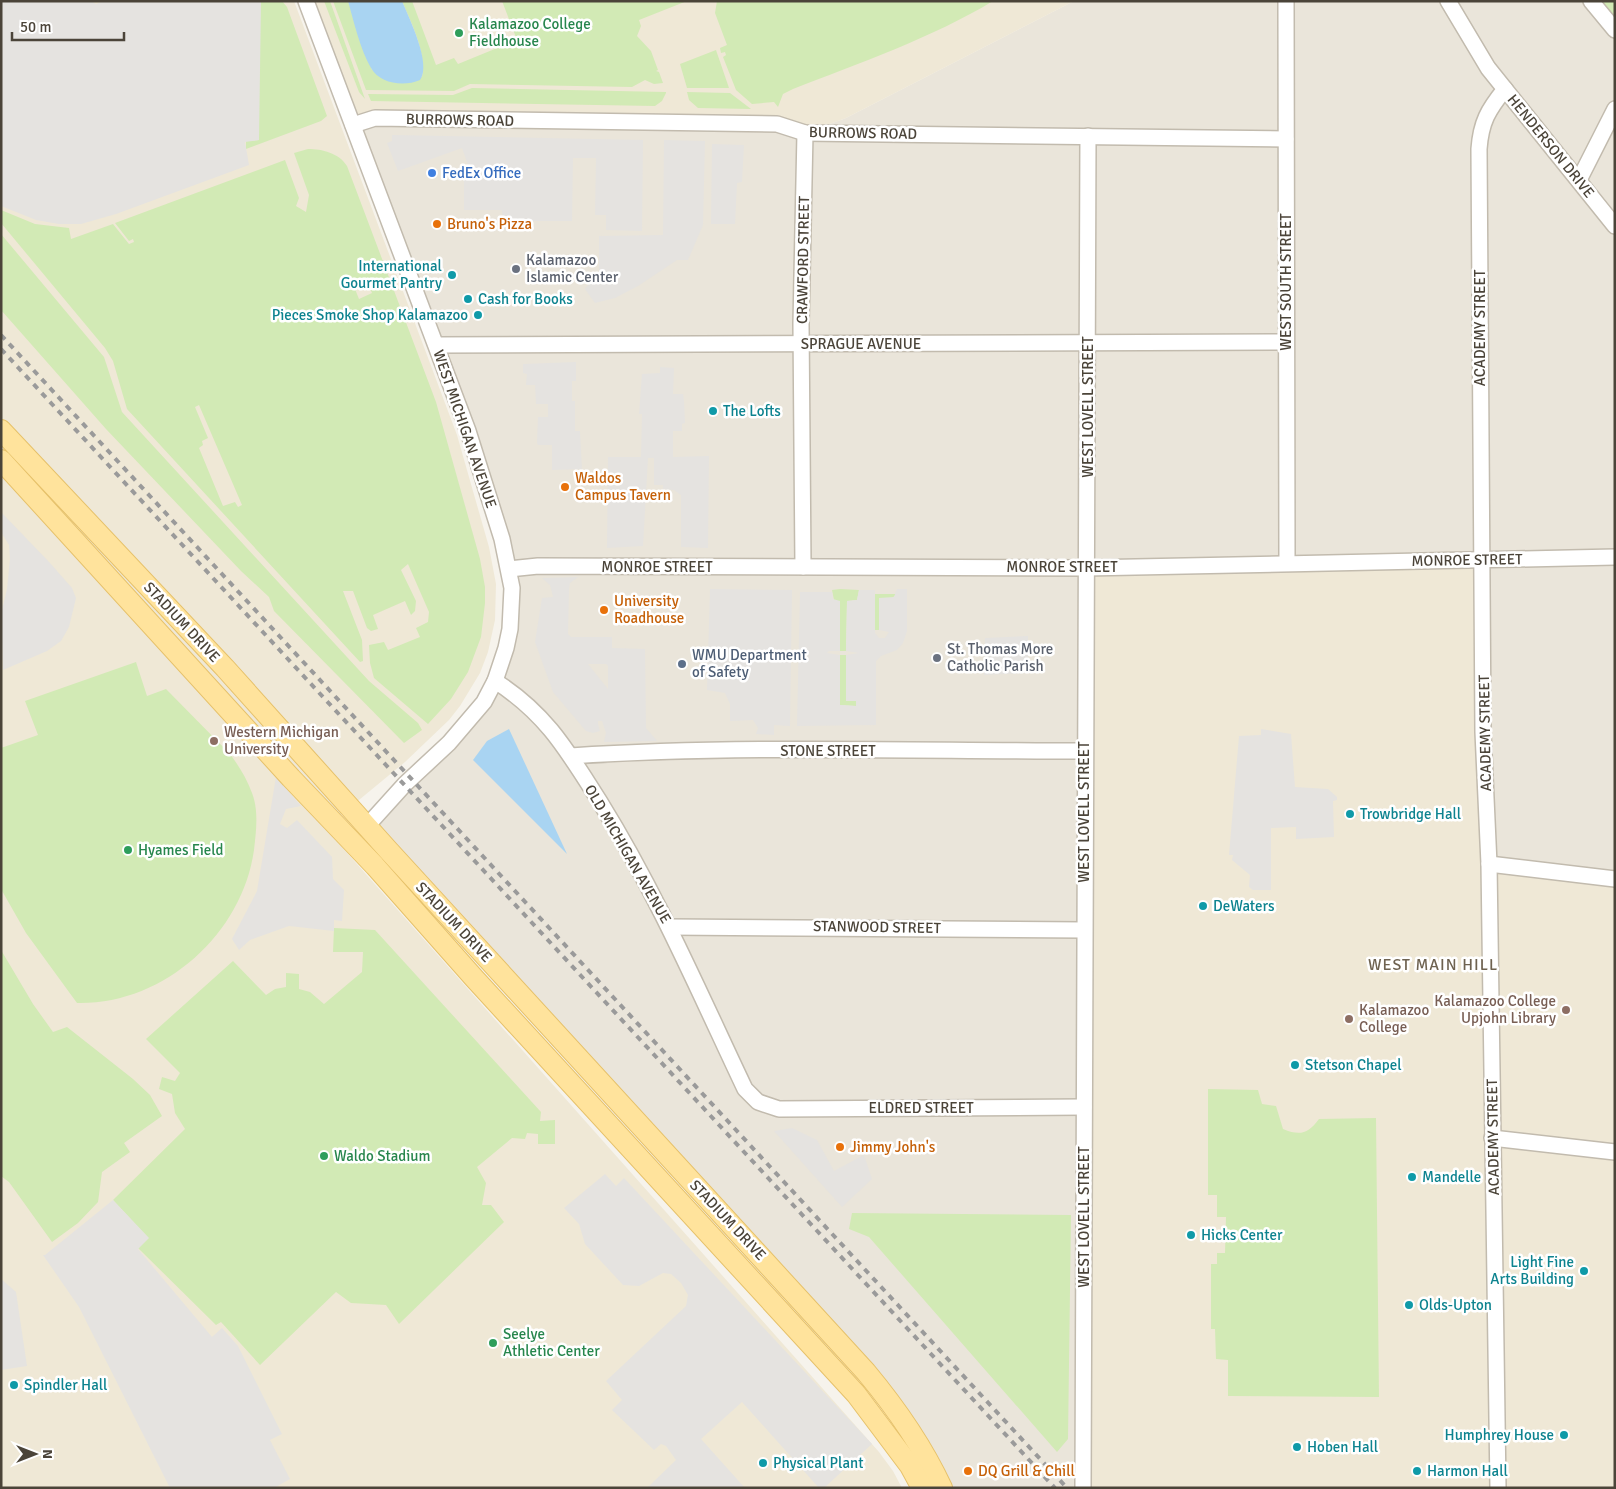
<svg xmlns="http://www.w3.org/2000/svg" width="1616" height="1489" font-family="Signika,sans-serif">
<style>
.residential{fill:#eae5da}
.education{fill:#efe8d6}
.green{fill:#d2eab5;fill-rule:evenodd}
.parking{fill:#e5e3e0;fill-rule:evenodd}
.water{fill:#a9d4f2}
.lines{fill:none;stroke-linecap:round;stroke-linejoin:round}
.minor-casing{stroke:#c2bbae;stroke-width:18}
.major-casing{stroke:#e6c16a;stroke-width:22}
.minor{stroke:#fff;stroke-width:15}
.major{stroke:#ffe39c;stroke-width:20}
.rail{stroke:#9a9a9a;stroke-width:4;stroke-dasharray:6 6;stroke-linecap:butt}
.leisure-dot{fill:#2e9e5b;stroke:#fff;stroke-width:2}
.shop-dot{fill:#3f7fe0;stroke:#fff;stroke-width:2}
.food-dot{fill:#e8710a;stroke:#fff;stroke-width:2}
.worship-dot{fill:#6b7280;stroke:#fff;stroke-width:2}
.culture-dot{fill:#0f9aa8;stroke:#fff;stroke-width:2}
.service-dot{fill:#5c6f8a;stroke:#fff;stroke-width:2}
.education-dot{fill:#8d6e63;stroke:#fff;stroke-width:2}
.labels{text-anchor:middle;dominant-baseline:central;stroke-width:5;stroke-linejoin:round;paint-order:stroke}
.leisure-label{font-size:15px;fill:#27864d;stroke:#fff;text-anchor:start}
.street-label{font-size:15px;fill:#4b4439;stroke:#fff}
.shop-label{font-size:15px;fill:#366cbe;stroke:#fff;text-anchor:start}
.food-label{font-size:15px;fill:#c56008;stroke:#fff;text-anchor:start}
.worship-label{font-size:15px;fill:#5b616d;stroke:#fff;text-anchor:start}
.culture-label{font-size:15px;fill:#0d838f;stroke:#fff;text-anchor:start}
.service-label{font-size:15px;fill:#4e5e75;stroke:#fff;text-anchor:start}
.education-label{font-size:15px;fill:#785e54;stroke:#fff;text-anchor:start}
.neighbourhood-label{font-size:16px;letter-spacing:1px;fill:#6e6250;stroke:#fff}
</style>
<rect width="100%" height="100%" fill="#f6f3ec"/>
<!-- residential -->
<path class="residential" d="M1074 1H1615V879L1083 1488H942L920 1445 367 826 471 720 506 648 509 569 353 125 777 124 805 133 846 118Z"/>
<!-- education -->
<g class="education">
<path d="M1 1H294L457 435 489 547 496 584 495 620 488 652 480 673 460 706 449 720 405 762 325 828 879 1452 893 1471 902 1488H1Z"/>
<path d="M305 1H1074L846 118 805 133 777 124 353 125Z"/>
<path d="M1483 560 1489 864 1615 880V1488H1088L1086 568Z"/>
</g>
<!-- green -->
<g class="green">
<path d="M259 1H282L287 7 327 116 321 121 246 149V141L259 140Z"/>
<path d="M324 1H330L365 99 359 92Z"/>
<path d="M333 1H348L372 70 422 77C426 51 412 25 402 1H412L436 65 454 58 458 64 517 40 502 1H687L639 20 641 26 637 36 651 51 658 70 656 71 659 72 663 83 654 84 645 80 632 87 470 84 454 91 366 90Z"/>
<path d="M717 1H993C934 37 857 64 793 89L783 94 778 107 774 102 752 104 736 90 723 57 726 55 725 52 721 53 720 48 727 45 715 13Z"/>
<path d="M1599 1H1615V20Z"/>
<path d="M716 50 729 88H687L680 64Z"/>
<path d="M472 88 666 92V93L662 101 655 106 371 101 368 94 453 95Z"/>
<path d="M687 92 730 93 751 109 698 108 689 100Z"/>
<path d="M308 149C322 149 339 153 347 166L436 402 480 559 485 587V603L481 637 468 672 451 699 428 724 374 678 370 663 369 645 384 642 388 650 420 637 416 628 428 622 429 612 408 564 401 570 416 601 415 611 411 615 405 601 373 615 378 629 371 631 367 628 353 591H343L362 640 363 661 360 662 127 409 113 361 105 348 1 223V210L35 224 69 228 71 239 113 224 129 244 134 242 133 239 129 241 115 223 285 160 299 198 296 206 306 212 309 195 294 153ZM366 279 372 293 359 299 353 284ZM199 405 242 505 238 507 235 502 223 506 199 448 203 445 202 441 208 438 195 407Z"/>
<path d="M1 234 104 357 122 412 369 681 418 723 422 730 404 743 274 611 269 597 241 571 106 429 1 310Z"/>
<path d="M840 589 859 590 857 600 847 601 846 651H840V602L834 600 832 590Z"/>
<path d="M875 594H897L892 598H879V630H875Z"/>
<path d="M840 655H846V701H856V706L840 705Z"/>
<path d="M136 662 147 696 166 689 230 754C239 766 247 779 252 793 259 811 256 832 254 850 242 935 163 1005 77 1003L26 933 1 889V748L38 735 25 701Z"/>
<path d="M334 928 375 930 541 1112 540 1121 555 1120V1144H538V1134L527 1133 525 1139 512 1138 477 1167 486 1183 482 1205H491L504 1222 399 1324 386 1305 351 1303 336 1292 260 1365 221 1322 216 1325 138 1248 148 1238 113 1200 185 1129 175 1113 172 1094 159 1089 162 1077 175 1081 180 1073 146 1039 233 961 266 995 275 989 286 987V973L299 974V989L310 992 324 1004 362 972 363 952H333Z"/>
<path d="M1 950 33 1004 53 1032 67 1027 133 1079 150 1095 162 1116 124 1143 130 1152 102 1172 98 1202 78 1223 52 1242 9 1182 1 1176Z"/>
<path d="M1208 1089 1258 1090 1262 1104 1276 1106 1283 1129C1300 1136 1308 1134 1319 1119L1376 1118 1379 1397 1228 1396V1360L1216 1359 1215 1329H1211V1264H1217V1253H1225L1226 1217H1217V1195H1208Z"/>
<path d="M852 1213 1071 1215 1068 1439 1057 1452 869 1237 849 1229Z"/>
</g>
<!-- parking -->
<g class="parking">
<path d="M1 1H91L96 4 103 1H261L259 140 245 142 249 165 116 214 81 224H59L36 220 1 206Z"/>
<path d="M392 135 643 140 642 231 606 230V215H595L596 158H573L572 221H503L502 210H464V182L462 176 471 173 462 148 398 171 387 143 392 141Z"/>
<path d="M664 140 705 141 703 225 688 260H677L638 286 615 298 595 303 585 289 599 272V236L663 235Z"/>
<path d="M712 144 744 145 742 182 737 183 735 224H711Z"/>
<path d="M576 362V381H572V401H575V431H580L582 469 552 470V445H538L537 443 538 417H548V404H536L535 385H526L527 374 523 373V364Z"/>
<path d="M660 367 674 368 673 394H683L684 401 685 423 682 424V431H673V457L709 456 708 548 681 547V495L674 490 663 489V485H654V458H648L643 546 607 548 608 457H641L642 414H639L642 374 660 373Z"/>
<path d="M1 512 50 563 72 588 76 598 69 627 61 641 47 651 3 670 1 614 7 589 10 559 9 545 1 532Z"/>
<path d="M578 577 570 583 569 589 568 634 571 637H612V648L645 649 646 728 657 741 604 742 606 733 602 721H598V724L600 731 593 733 586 731 553 692 535 642 542 598 553 597 550 585 542 578ZM588 664H606L608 666V689Z"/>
<path d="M710 589 792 590 790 726 774 725V735L756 734 758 728 753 720 730 721V704L725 693 707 690Z"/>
<path d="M897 589H907V631L903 643 897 650 881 656 876 661V725L797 726 800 592H832L833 599 840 601V651H829L827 653 840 655V705L856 706V701H846V655L859 653 846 651 847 601 857 600 859 590H875V633L879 638H885L889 632 879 630V598L894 597Z"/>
<path d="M1028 636V673L984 675 985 638Z"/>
<path d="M1261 729 1291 734 1295 787 1328 789 1337 797V800L1333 801 1334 837 1296 839V827L1271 828V890H1253L1249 887 1250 875 1232 860 1233 855H1229L1239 736 1261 735Z"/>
<path d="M276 777 301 806 286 809 280 824 287 828 297 820 332 857 333 879 344 890 342 921 334 920V931L289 926 250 940 239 950 232 939 257 891Z"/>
<path d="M792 1128 817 1140 834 1171 864 1155 872 1179 842 1207 774 1131Z"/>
<path d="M605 1174 616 1186 624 1178 872 1444 824 1488H819L742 1402 701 1439 745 1488H647L676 1460 666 1446 661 1444 654 1450 612 1410 622 1400 606 1381 686 1306 688 1295 681 1283 671 1274 663 1273 639 1286 623 1285 585 1244 579 1224 564 1208Z"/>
<path d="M113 1200 149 1238 138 1249 212 1337 222 1328 238 1346 282 1434 270 1440 290 1479 274 1488H170L79 1307 43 1255H45Z"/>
<path d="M1 1279 16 1292 27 1366 1 1370Z"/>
</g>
<!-- water -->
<g class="water">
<path d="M348 1H402C409 18 432 64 420 80 404 87 380 84 371 68 360 49 354 22 348 1Z"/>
<path d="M509 729 567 854 473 760 487 741Z"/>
</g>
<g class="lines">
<!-- minor casing -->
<g class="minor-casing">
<g id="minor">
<path d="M306 1 468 431 502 539 512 588 510 629 506 648 495 681 484 702 449 743 405 784 367 826"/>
<path d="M1286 1 1287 563"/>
<path d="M1448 1 1488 68 1615 226"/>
<path d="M1591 1 1615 30"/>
<path d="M353 125 375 118 777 124 805 133 1286 139"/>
<path d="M1579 180 1615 109"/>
<path d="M437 345 1286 342"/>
<path d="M803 567 801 324 805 133"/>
<path d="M509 569 538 566 1086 568 1615 557"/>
<path d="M495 681C547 714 568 752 600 802 657 894 699 992 745 1089L758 1102 779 1109 1084 1107"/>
<path d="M571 756C742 745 914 751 1085 751"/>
<path d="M1489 864 1615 879"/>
<path d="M670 927 1083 930"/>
<path d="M1492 1138 1615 1152"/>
<path d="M1083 1488 1088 136"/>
<path d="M1498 1488 1489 864 1483 732 1479 149C1481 122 1488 110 1505 89"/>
</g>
</g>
<!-- major casing -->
<g class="major-casing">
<g id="major">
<path d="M1 430 225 668 389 851 866 1372C896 1408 922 1445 942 1488"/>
<path d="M1 460 291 778 375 866 474 978 856 1394 910 1466 922 1488"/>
</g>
</g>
<!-- minor -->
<use href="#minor" class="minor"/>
<!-- major -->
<use href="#major" class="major"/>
<!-- rail -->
<g class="rail">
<path d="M1 335 1067 1488"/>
<path d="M1 349 1055 1488"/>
</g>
</g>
<!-- markers -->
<g class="leisure-dot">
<circle cx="459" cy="33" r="5"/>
<circle cx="128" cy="850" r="5"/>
<circle cx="324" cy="1156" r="5"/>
<circle cx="493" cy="1343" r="5"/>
</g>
<circle class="shop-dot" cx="432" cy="173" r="5"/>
<g class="food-dot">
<circle cx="437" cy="224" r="5"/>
<circle cx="565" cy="487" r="5"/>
<circle cx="604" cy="610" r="5"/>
<circle cx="840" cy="1147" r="5"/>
<circle cx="968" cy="1471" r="5"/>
</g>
<g class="worship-dot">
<circle cx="516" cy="269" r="5"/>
<circle cx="937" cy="658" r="5"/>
</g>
<g class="culture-dot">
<circle cx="452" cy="275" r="5"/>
<circle cx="468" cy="299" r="5"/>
<circle cx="478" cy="315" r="5"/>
<circle cx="713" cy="411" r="5"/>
<circle cx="1350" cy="814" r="5"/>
<circle cx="1203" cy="906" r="5"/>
<circle cx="1295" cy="1065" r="5"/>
<circle cx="1412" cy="1177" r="5"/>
<circle cx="1191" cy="1235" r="5"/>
<circle cx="1584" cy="1271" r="5"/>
<circle cx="1409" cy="1305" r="5"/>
<circle cx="14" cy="1385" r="5"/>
<circle cx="1564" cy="1435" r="5"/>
<circle cx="1297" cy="1447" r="5"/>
<circle cx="763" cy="1463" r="5"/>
<circle cx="1417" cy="1471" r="5"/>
</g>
<circle class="service-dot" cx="682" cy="664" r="5"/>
<g class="education-dot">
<circle cx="214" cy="741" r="5"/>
<circle cx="1566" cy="1010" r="5"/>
<circle cx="1349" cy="1019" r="5"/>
</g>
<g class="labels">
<!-- leisure labels -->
<g class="leisure-label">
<text x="469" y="24">Kalamazoo College<tspan x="469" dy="17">Fieldhouse</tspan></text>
<text x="138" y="850">Hyames Field</text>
<text x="334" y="1156">Waldo Stadium</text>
<text x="503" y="1334">Seelye<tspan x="503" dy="17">Athletic Center</tspan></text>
</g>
<!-- street labels -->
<g class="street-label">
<text transform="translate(460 120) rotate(1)">BURROWS ROAD</text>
<text transform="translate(863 133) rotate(1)">BURROWS ROAD</text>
<text transform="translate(1551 146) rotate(51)">HENDERSON DRIVE</text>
<text transform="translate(803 260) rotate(-89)">CRAWFORD STREET</text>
<text transform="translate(1286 282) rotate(-90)">WEST SOUTH STREET</text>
<text transform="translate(1480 328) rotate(-90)">ACADEMY STREET</text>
<text x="861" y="344">SPRAGUE AVENUE</text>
<text transform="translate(1088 407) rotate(-90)">WEST LOVELL STREET</text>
<text transform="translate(465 429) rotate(71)">WEST MICHIGAN AVENUE</text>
<text transform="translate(1467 560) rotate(-1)">MONROE STREET</text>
<text x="657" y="567">MONROE STREET</text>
<text x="1062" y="567">MONROE STREET</text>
<text transform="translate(182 622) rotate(47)">STADIUM DRIVE</text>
<text transform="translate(1485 733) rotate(-91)">ACADEMY STREET</text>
<text x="828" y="751">STONE STREET</text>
<text transform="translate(1084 812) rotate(-90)">WEST LOVELL STREET</text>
<text transform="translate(628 854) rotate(60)">OLD MICHIGAN AVENUE</text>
<text transform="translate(454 922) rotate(47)">STADIUM DRIVE</text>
<text transform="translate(877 927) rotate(1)">STANWOOD STREET</text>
<text x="921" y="1108">ELDRED STREET</text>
<text transform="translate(1493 1137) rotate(-91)">ACADEMY STREET</text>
<text transform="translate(1084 1217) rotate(-90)">WEST LOVELL STREET</text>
<text transform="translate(728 1220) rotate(47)">STADIUM DRIVE</text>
</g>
<!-- shop labels -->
<g class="shop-label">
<text x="442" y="173">FedEx Office</text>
</g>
<!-- food labels -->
<g class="food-label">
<text x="447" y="224">Bruno's Pizza</text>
<text x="575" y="478">Waldos<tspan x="575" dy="17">Campus Tavern</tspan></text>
<text x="614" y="601">University<tspan x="614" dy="17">Roadhouse</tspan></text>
<text x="850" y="1147">Jimmy John's</text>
<text x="978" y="1471">DQ Grill &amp; Chill</text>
</g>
<!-- worship labels -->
<g class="worship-label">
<text x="526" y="260">Kalamazoo<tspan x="526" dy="17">Islamic Center</tspan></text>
<text x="947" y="649">St. Thomas More<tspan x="947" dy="17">Catholic Parish</tspan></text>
</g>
<!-- culture labels -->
<g class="culture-label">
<text x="442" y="266" text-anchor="end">International<tspan x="442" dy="17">Gourmet Pantry</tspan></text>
<text x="478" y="299">Cash for Books</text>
<text x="468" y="315" text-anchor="end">Pieces Smoke Shop Kalamazoo</text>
<text x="723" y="411">The Lofts</text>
<text x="1360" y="814">Trowbridge Hall</text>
<text x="1213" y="906">DeWaters</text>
<text x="1305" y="1065">Stetson Chapel</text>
<text x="1422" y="1177">Mandelle</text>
<text x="1201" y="1235">Hicks Center</text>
<text x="1574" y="1262" text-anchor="end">Light Fine<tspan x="1574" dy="17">Arts Building</tspan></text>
<text x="1419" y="1305">Olds-Upton</text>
<text x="24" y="1385">Spindler Hall</text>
<text x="1554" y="1435" text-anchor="end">Humphrey House</text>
<text x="1307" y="1447">Hoben Hall</text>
<text x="773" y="1463">Physical Plant</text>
<text x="1427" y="1471">Harmon Hall</text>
</g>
<!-- service labels -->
<g class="service-label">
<text x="692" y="655">WMU Department<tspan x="692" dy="17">of Safety</tspan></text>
</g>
<!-- education labels -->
<g class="education-label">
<text x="224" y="732">Western Michigan<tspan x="224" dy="17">University</tspan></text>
<text x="1556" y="1001" text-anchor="end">Kalamazoo College<tspan x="1556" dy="17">Upjohn Library</tspan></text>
<text x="1359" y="1010">Kalamazoo<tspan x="1359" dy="17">College</tspan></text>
</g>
<!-- neighbourhood labels -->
<g class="neighbourhood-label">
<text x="1433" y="965">WEST MAIN HILL</text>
</g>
</g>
<!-- border -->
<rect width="1616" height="1489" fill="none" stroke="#4b4439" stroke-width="5"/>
<!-- north arrow -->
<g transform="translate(35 1454) rotate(90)" stroke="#ffffff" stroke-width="4" paint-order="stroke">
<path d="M0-4L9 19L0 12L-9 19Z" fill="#4b4439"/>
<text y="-8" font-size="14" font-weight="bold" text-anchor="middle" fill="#4b4439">N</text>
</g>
<!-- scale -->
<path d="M12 32v8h112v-8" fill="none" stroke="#4b4439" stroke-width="2.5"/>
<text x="20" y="32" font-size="15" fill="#4b4439" stroke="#ffffff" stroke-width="4" paint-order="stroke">50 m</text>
</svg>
